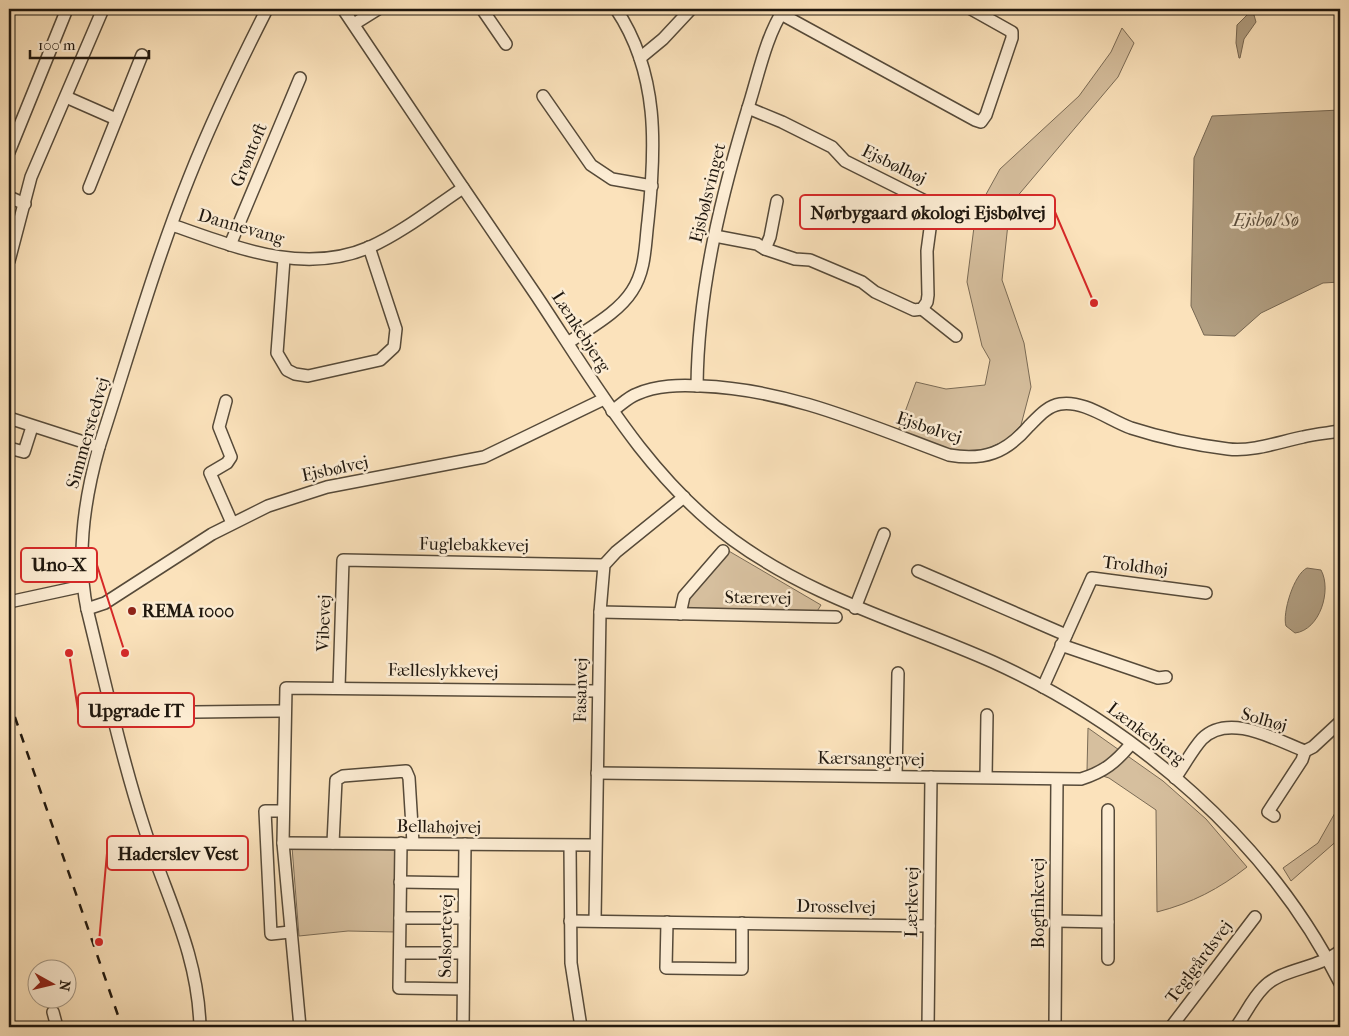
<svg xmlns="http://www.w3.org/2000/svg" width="1349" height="1036" font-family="'IM FELL French Canon',serif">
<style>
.green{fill:#d6bf9e;stroke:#7a6b56}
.water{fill:#b09d80;stroke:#766752}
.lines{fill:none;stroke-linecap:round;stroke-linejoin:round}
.minor-casing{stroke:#564a39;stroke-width:14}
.minor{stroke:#fcecd3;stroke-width:11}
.rail{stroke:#1f170e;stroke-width:2.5;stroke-dasharray:9 9;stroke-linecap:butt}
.poi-dot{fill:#8f2418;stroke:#fcecd3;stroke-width:2}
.labels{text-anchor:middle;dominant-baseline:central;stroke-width:5;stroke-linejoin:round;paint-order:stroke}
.street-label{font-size:18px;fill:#1f170e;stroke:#fcecd3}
.poi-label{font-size:18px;font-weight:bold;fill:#1f170e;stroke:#fcecd3;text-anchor:start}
.water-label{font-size:19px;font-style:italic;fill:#594d3c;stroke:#fcecd3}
.leader{fill:none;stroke:#d62828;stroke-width:2}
.callout-dot{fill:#d62828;stroke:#fcecd3;stroke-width:2}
.callout{fill:#fcecd3;stroke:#d62828;stroke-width:2}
.callout-label{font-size:19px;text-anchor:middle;font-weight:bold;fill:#1f170e}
</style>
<rect width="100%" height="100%" fill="#fbe2bb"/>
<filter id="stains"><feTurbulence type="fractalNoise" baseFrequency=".004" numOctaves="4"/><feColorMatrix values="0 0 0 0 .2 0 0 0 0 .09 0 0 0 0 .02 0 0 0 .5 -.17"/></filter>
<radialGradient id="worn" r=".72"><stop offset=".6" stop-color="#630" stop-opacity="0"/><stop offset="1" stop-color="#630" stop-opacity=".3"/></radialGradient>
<!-- green -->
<g class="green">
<path d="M1122 28 1134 43 1118 77 1010 205 1002 280 1024 343 1031 387 1021 425 1005 441 984 450 954 451 898 431 916 382 946 389 985 385 990 360 982 346 967 282 974 227 979 207 1000 169 1079 96 1111 52Z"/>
<path d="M727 550 821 605 816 613 688 611V597Z"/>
<path d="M1088 728 1163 781 1206 819 1247 867C1219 889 1192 903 1157 912L1156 810 1109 778 1087 771Z"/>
<path d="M1340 804V838L1291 881 1283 868 1318 843Z"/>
<path d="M292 847 395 850 396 932 348 931 299 936Z"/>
</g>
<!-- water -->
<g class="water">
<path d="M1250 12 1254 15 1256 22 1244 39 1240 58H1239L1236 43 1237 25Z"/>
<path d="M1340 110V282L1323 283 1261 313 1235 336 1204 335 1191 306 1194 158 1212 116Z"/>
<path d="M1307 568 1321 570C1332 590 1320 630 1295 633L1286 626C1282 613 1294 574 1307 568Z"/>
</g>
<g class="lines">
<!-- minor casing -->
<g class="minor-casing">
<g id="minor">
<path d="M343 9C407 105 471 200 536 295 594 382 647 477 733 540 814 599 903 622 993 662 1136 727 1269 841 1340 983"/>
<path d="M482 9 506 44"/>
<path d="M781 14 975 120 981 122 986 115 1012 38V32L971 9"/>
<path d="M354 24 378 9"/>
<path d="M640 58 663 39 691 9"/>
<path d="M543 96 591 165 612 179 652 186"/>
<path d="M66 97 116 119"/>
<path d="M9 152 67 9"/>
<path d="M89 188 142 55"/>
<path d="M9 197 25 204"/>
<path d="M172 225C236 247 303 276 370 247 403 232 433 208 463 188"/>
<path d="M715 236 757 244 765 249 795 259 810 260 862 282 875 292 914 310 922 309 927 302 928 295 927 251 932 214 931 206 927 202 845 161 832 147 782 122 748 108"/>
<path d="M230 245 300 78"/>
<path d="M765 249 770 237 777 201"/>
<path d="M284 259 277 353 287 370 295 374 308 376 380 360 394 347 396 329 369 247"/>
<path d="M9 261 31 177 103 9"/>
<path d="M922 309 956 336"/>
<path d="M568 343C589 328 618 313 632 291 646 270 645 244 648 221 656 147 659 73 616 9"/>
<path d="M697 386C698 287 722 192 751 98 760 68 767 35 784 9"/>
<path d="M226 401 219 427 231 457 227 463 210 473 232 523"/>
<path d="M612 411C620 406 628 397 637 394 657 385 680 385 701 386 788 389 868 425 949 455 984 461 1006 453 1029 426 1038 417 1047 406 1060 404 1084 400 1109 420 1131 428 1162 438 1196 445 1228 449 1252 452 1279 442 1303 437 1315 434 1328 433 1340 431"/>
<path d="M9 418 99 447"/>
<path d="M9 448 24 452 32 427"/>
<path d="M918 571 1066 635"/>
<path d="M9 602 83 586"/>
<path d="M855 608 884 534"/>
<path d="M87 609 105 603 212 534 268 506 327 487 484 457 604 399"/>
<path d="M600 612 836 617"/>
<path d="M680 614 684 596 723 551"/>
<path d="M1061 645 1158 678 1166 677"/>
<path d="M339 687 343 560 604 565"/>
<path d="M1043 687 1092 578 1206 593"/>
<path d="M113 713 285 711"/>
<path d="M597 773 1081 779C1104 772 1116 762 1131 744"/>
<path d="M896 776 898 673"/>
<path d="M986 777 987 715"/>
<path d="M1175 778C1184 766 1192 750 1202 739 1229 712 1276 740 1305 751L1313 747 1340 722"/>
<path d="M1108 810V959"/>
<path d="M283 811H265L271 934 290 932"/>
<path d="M1274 816 1268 812 1302 760 1305 751"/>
<path d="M283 843 595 845"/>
<path d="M333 843 336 780 343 776 406 771 409 778 413 843"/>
<path d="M401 843 399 988 463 989"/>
<path d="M570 846 571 963 581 1027"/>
<path d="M400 882 464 883"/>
<path d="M400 918H464"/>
<path d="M595 920 600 612 604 565 616 552 684 497"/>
<path d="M570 921 929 926"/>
<path d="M1056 921 1108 922"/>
<path d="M667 922 666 968 742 969V923"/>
<path d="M400 953H463"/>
<path d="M53 1012 57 1027"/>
<path d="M200 1027C198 952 166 897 144 827 121 756 105 682 87 609 76 556 84 500 99 447 128 358 154 265 189 178 212 120 239 64 267 9"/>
<path d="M300 1027 283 843 286 688 598 691"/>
<path d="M463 1027 465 844"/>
<path d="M928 1027 931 777"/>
<path d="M1055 1027 1057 780"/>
<path d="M1171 1027 1255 917"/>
<path d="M1236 1027C1245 1015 1252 999 1263 988 1281 968 1318 969 1340 951"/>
</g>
</g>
<!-- minor -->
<use href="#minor" class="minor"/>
<!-- rail -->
<path class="rail" d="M9 700 122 1027"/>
</g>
<!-- markers -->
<circle class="poi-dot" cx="132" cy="611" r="5"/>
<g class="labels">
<!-- street labels -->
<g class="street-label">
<text transform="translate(249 155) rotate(-67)">Grøntoft</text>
<text transform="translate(894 165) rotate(26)">Ejsbølhøj</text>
<text transform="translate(708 193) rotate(-76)">Ejsbølsvinget</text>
<text transform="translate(241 227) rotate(16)">Dannevang</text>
<text transform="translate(581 332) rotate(57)">Lænkebjerg</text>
<text transform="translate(929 428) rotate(18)">Ejsbølvej</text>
<text transform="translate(88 433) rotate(-74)">Simmerstedvej</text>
<text transform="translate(335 469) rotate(-12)">Ejsbølvej</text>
<text transform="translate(474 545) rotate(1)">Fuglebakkevej</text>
<text transform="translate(1135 566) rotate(7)">Troldhøj</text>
<text transform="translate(758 598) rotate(1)">Stærevej</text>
<text transform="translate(324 623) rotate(-88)">Vibevej</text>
<text transform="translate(443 671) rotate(1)">Fælleslykkevej</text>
<text transform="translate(581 690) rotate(-89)">Fasanvej</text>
<text transform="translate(1264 720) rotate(16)">Solhøj</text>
<text transform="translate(1146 734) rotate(37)">Lænkebjerg</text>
<text transform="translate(871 759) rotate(1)">Kærsangervej</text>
<text transform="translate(439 827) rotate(1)">Bellahøjvej</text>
<text transform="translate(912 902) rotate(-89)">Lærkevej</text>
<text transform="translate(1038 903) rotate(-90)">Bogfinkevej</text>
<text transform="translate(836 907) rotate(1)">Drosselvej</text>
<text transform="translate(446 936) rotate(-89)">Solsortevej</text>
<text transform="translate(1199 962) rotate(-53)">Teglgårdsvej</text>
</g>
<!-- poi labels -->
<g class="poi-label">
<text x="142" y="611">REMA 1000</text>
</g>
<!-- water labels -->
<g class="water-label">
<text x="1266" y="220">Ejsbøl Sø</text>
</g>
</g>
<!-- callouts -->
<path class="leader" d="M1094 303L1055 212M125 653L97 565M69 653L78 710M99 942L107 853"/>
<g class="callout-dot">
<circle cx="1094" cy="303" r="5"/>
<circle cx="125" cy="653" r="5"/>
<circle cx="69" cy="653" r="5"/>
<circle cx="99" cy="942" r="5"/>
</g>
<g class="callout">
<rect x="800" y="195" width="255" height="34" rx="5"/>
<rect x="21" y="548" width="76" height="34" rx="5"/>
<rect x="78" y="693" width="116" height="34" rx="5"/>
<rect x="107" y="836" width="141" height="34" rx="5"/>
</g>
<g class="callout-label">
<text x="928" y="219">Nørbygaard økologi Ejsbølvej</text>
<text x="59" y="571">Uno-X</text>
<text x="136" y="717">Upgrade IT</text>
<text x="178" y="860">Haderslev Vest</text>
</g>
<!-- margin -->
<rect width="1349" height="1036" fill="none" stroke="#fbe2bb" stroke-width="30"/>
<rect x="10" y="10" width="1329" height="1016" fill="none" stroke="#1f170e" stroke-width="2.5"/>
<rect x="15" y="15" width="1319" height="1006" fill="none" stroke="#1f170e"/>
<!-- north arrow -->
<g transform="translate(52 984) rotate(98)"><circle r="24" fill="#fcecd3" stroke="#a49784"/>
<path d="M0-4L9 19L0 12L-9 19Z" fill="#8f2418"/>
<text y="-8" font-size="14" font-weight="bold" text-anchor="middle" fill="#1f170e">N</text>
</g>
<!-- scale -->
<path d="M30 50v8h119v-8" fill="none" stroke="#1f170e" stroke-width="2.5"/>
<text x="38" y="50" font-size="15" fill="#1f170e" stroke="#fcecd3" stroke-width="4" paint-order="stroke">100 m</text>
<rect width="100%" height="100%" filter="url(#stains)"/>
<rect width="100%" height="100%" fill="url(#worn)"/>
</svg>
